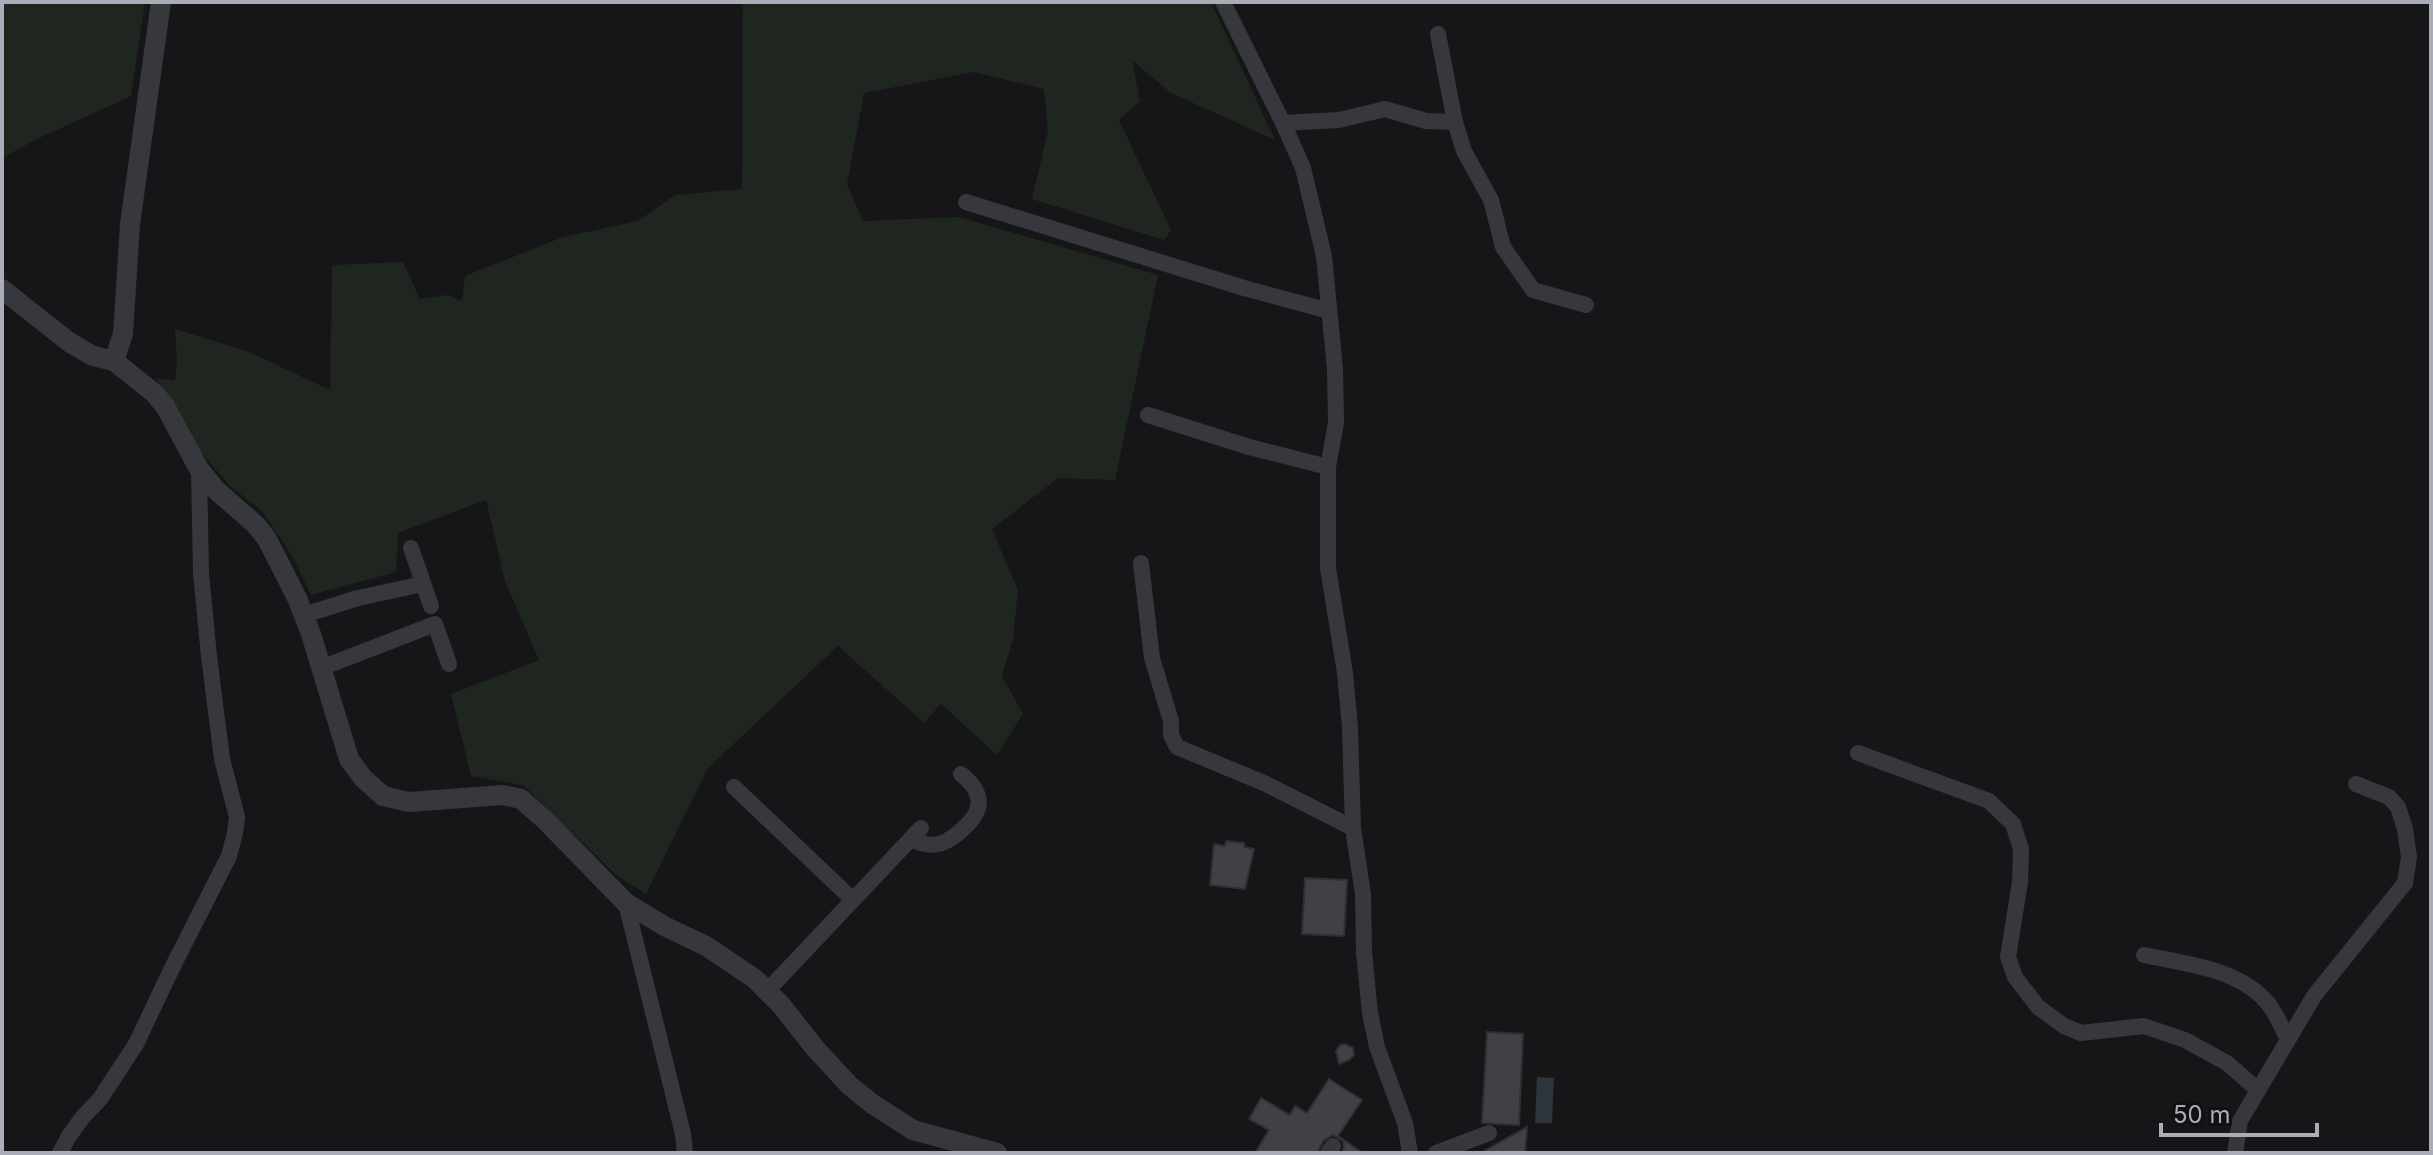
<svg xmlns="http://www.w3.org/2000/svg" width="2433" height="1155" font-family="Inter,sans-serif">
<style>
.green{fill:#1e261f}
.water{fill:#2c353c}
.building{fill:#404145;stroke:#303034;stroke-width:2}
.lines{fill:none;stroke-linecap:round;stroke-linejoin:round}
.minor{stroke:#37383d;stroke-width:16}
.tertiary{stroke:#37383d;stroke-width:20}
</style>
<rect width="100%" height="100%" fill="#161618"/>
<!-- green -->
<g class="green">
<path d="M2 2H145L131 96 35 140 2 158Z"/>
<path d="M743 2H1211L1275 140 1171 93 1132 60 1140 101 1119 120 1171 230 1164 240 1032 199 1048 131 1044 89 974 72 864 93 847 184 863 221 959 217 1158 275 1115 480 1058 478 992 529 1018 590 1013 639 1002 676 1023 714 997 755 941 704 924 723 838 646 708 768 646 894 617 876 523 785 471 776 451 694 539 660 505 581 486 500 398 533 396 572 311 595 291 554 262 511 231 487 200 451 179 411 156 379 175 380 177 362 175 329 247 351 330 390 332 265 403 262 420 299 447 295 462 301 465 276 563 237 638 221 675 195 742 189Z"/>
</g>
<!-- water -->
<path class="water" d="M1537 1077 1554 1078 1552 1123H1535Z"/>
<!-- building -->
<g class="building">
<path d="M1226 841 1244 843V847L1254 849 1245 889 1210 885 1214 844 1225 846Z"/>
<path d="M1305 878 1347 880 1344 936 1302 934Z"/>
<path d="M1487 1032 1523 1034 1519 1125 1482 1123Z"/>
<path d="M1345 1044 1353 1048 1354 1055 1349 1060 1339 1064 1336 1051 1340 1045Z"/>
<path d="M1329 1079 1362 1100 1338 1136 1363 1153H1342L1344 1146 1343 1141 1333 1135 1324 1140 1317 1153H1255L1269 1130 1249 1119 1261 1098 1290 1115 1295 1106 1307 1113Z"/>
<path d="M1527 1127 1525 1153H1480Z"/>
</g>
<g class="lines">
<!-- minor -->
<g class="minor">
<path d="M1223 2 1283 123 1303 168 1324 256 1335 369 1336 423 1328 467V568L1345 673 1350 728 1353 828 1363 894 1364 952 1370 1013 1377 1047 1405 1123 1410 1153"/>
<path d="M1455 122 1464 151 1491 200 1503 247 1533 290 1586 305"/>
<path d="M1283 123 1339 120 1385 109 1426 121 1455 122 1438 34"/>
<path d="M966 202 1244 288 1329 311"/>
<path d="M1148 415 1249 447 1328 467"/>
<path d="M411 548 431 606"/>
<path d="M1141 563 1152 658 1171 721V735L1177 747 1264 783 1353 828"/>
<path d="M304 615 358 598 423 584"/>
<path d="M321 668 435 624 449 664"/>
<path d="M1858 753 1989 801 2013 824 2021 849 2020 882 2008 957 2015 977 2038 1007 2064 1026 2081 1033 2144 1026 2185 1040 2227 1063 2258 1090"/>
<path d="M734 787 853 900"/>
<path d="M911 839C934 851 949 843 966 826 986 807 981 790 961 774"/>
<path d="M626 903 683 1134 685 1153"/>
<path d="M2144 955C2185 964 2236 968 2266 1001 2276 1012 2282 1028 2288 1040"/>
<path d="M768 990 921 828"/>
<path d="M60 1153 69 1136 82 1118 100 1099 136 1044 173 966 229 856 235 833 237 817 222 759 209 656 201 573 199 469"/>
<path d="M1328 1153 1333 1146"/>
<path d="M1436 1153 1489 1133"/>
<path d="M2235 1153 2240 1121 2314 996 2405 883 2409 857 2405 829 2398 807 2389 797 2356 784"/>
</g>
<!-- tertiary -->
<g class="tertiary">
<path d="M2 289 69 342 93 356 114 361 154 393 165 406 199 469 216 490 256 525 267 539 297 598 311 634 349 759 363 778 383 796 409 802 503 795 521 799 545 820 626 903 666 927 706 946 755 979 781 1005 814 1047 849 1085 871 1103 913 1130 997 1153"/>
<path d="M114 361 123 334 130 224 161 2"/>
</g>
</g>
<!-- border -->
<rect width="2433" height="1155" fill="none" stroke="#a8adb8" stroke-width="8"/>
<!-- scale -->
<path d="M2161 1123v12h156v-12" fill="none" stroke="#a8adb8" stroke-width="4"/>
<text x="2173" y="1123" font-size="24" fill="#a8adb8" stroke="#111113" stroke-width="6" paint-order="stroke">50 m</text>
</svg>
